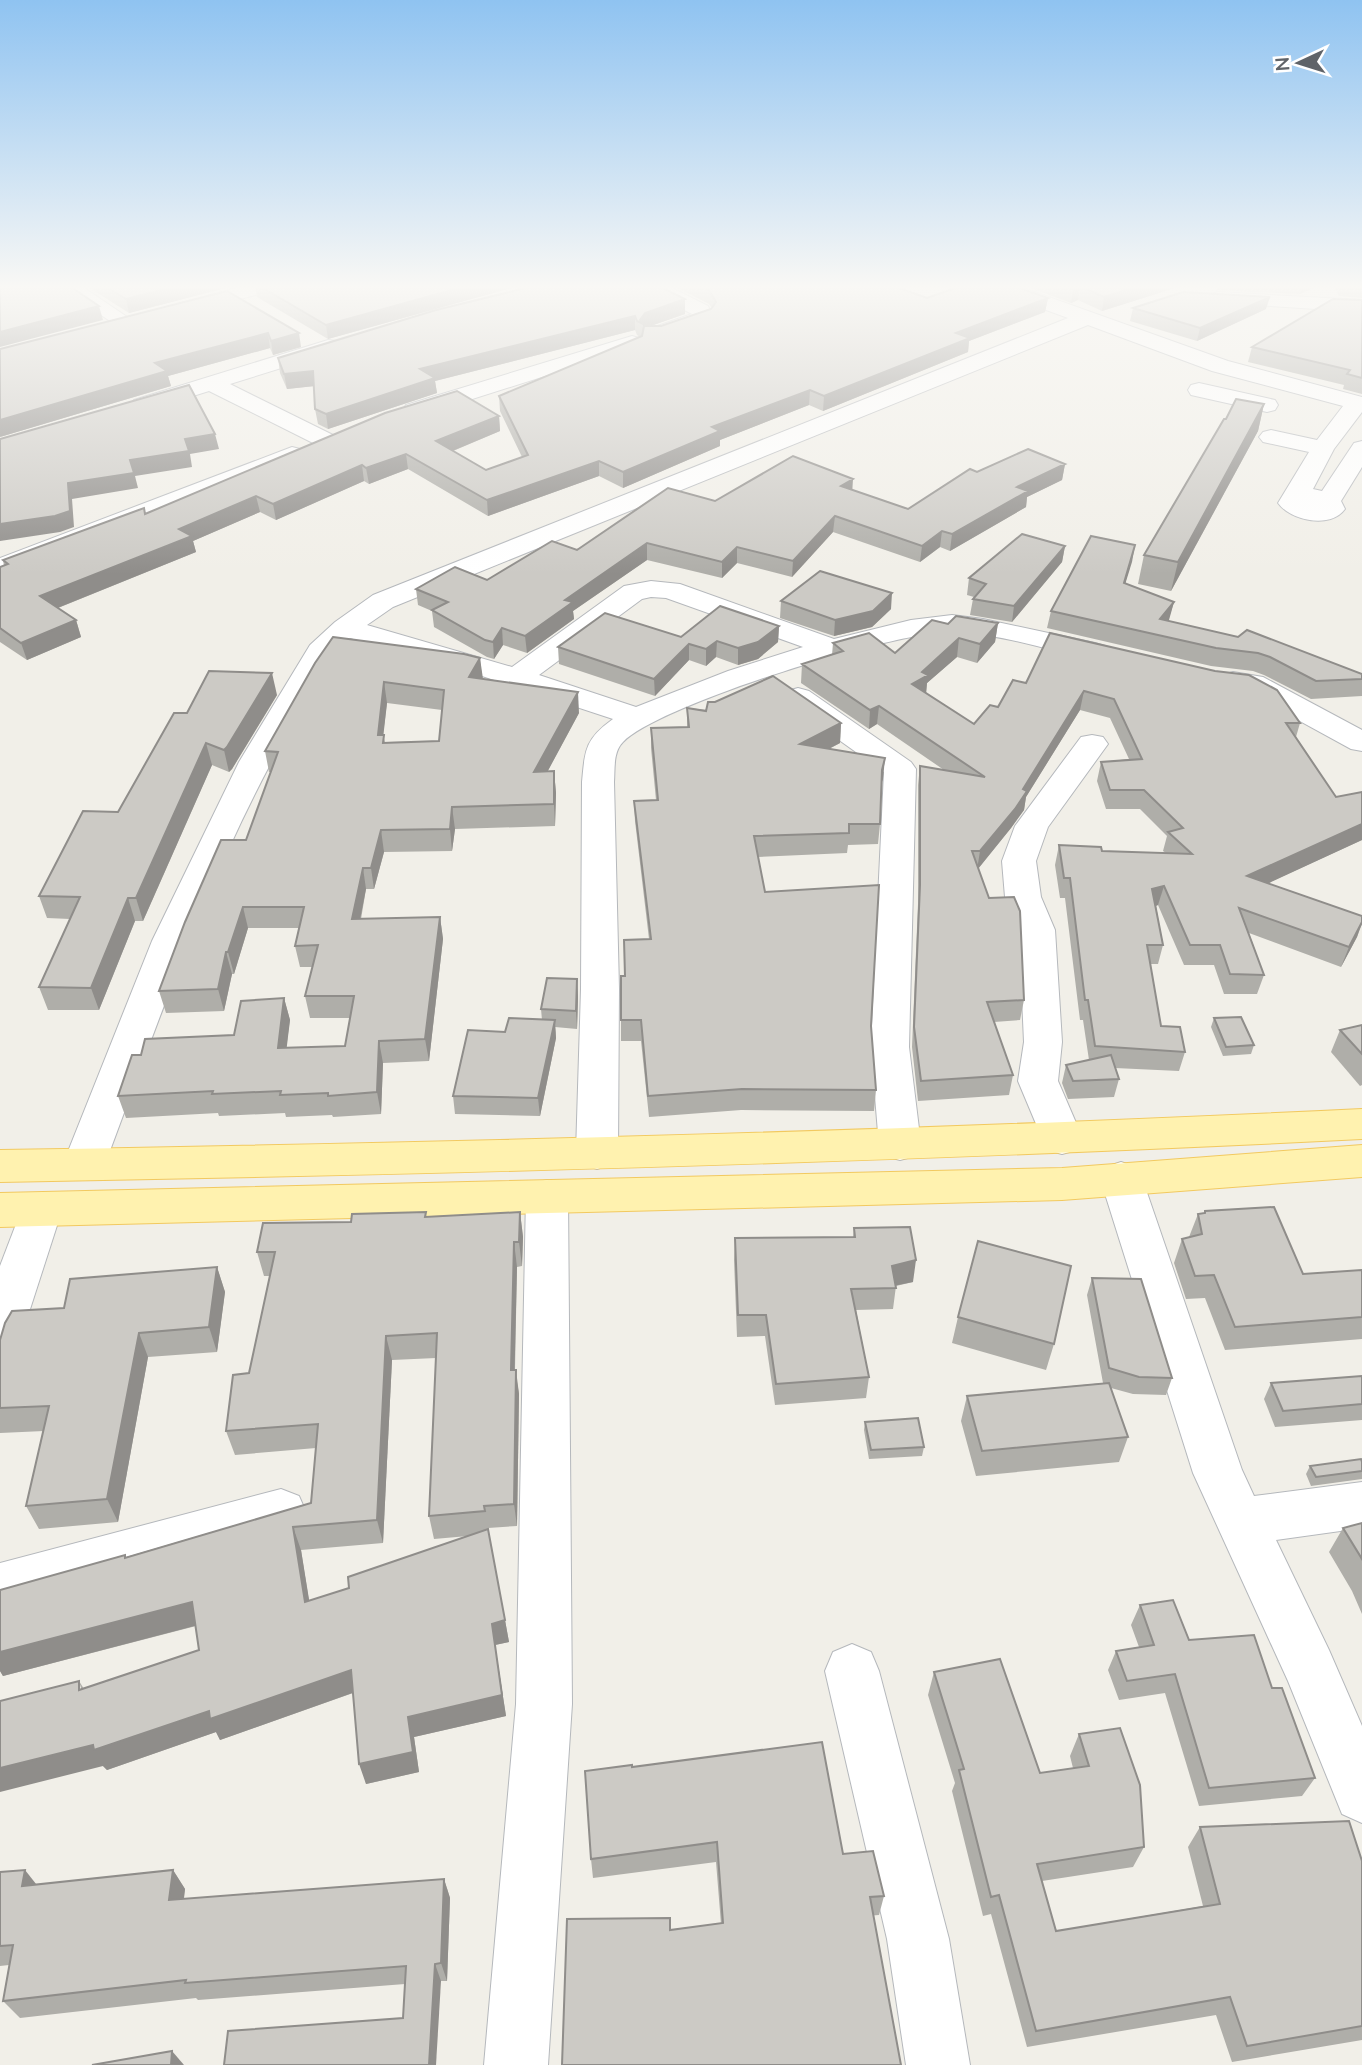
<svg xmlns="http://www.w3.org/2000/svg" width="1362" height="2065" font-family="'Nunito Sans',sans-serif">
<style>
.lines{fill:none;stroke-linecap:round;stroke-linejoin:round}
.minor-casing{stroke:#b5b8bc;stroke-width:2}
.major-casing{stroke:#f2c960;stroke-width:2}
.minor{fill:#fff;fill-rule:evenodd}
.major{fill:#fff2af;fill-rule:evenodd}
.wall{fill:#afaea9;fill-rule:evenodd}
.shaded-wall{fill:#8f8d8a}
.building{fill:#cccac5;stroke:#8f8d8a;stroke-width:2;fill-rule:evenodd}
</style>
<rect width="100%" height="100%" fill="#f1efe8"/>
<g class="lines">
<!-- minor casing -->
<g class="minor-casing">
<g id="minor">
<path d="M56 285H80L136 323 133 327H119Z"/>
<path d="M248 285H280L277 289 185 314 178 312 175 308 178 304Z"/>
<path d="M641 285H666L708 306 713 317 710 321 666 336H652L649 332 652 328 692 314 644 289Z"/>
<path d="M986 285H1015L1228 361 1362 397V412L1334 449 1313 489 1322 491 1354 443 1362 441V467L1341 501 1345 509C1331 529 1291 521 1278 503L1309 452 1263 442 1259 437 1263 432 1271 430 1317 440 1343 406 1212 371 1088 325 393 607 367 625 512 667 624 586 651 581 680 584 834 639 911 620 952 615 983 619 1095 643 1105 646 1109 652 1105 658 1095 661C1049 650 1001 634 954 632 901 629 658 705 623 742 613 752 615 768 614 782L619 989 618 1153 612 1164 597 1169 582 1164 576 1153 581 989 582 782C585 750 585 739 613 719L479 675 350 638C323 664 308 698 289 730 211 867 160 1017 105 1164L99 1175 84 1180 69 1175 63 1164 152 941 239 762 310 645 335 622 373 595 1068 318 989 289ZM651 597 666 598 803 647 728 671 636 707 539 675 642 599Z"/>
<path d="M1218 292 1362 300V312L1211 302 1208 298 1211 294Z"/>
<path d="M632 336 639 338 643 342 639 346 422 415H406L403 410 406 405Z"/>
<path d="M328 340 336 341 339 346 336 351 230 384 335 436 339 441 335 446H319L209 391 142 412 134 410 131 405 134 400Z"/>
<path d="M1199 383 1275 400 1278 405 1275 410 1267 412 1191 395 1188 390 1191 385Z"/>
<path d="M292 447 300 449 304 454 300 459 0 575V558Z"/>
<path d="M1233 672 1263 677 1362 730V751L1351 749 1245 691 1223 687 1218 681 1223 675Z"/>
<path d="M798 688 809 691 911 762 916 769 909 1047 921 1145 915 1156 900 1160 885 1156 879 1145 871 1047 884 772 787 703 783 697 787 691Z"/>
<path d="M1092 735 1103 737 1108 744 1048 827 1036 861 1041 897 1055 930 1062 1042 1058 1081 1083 1139 1077 1150 1062 1154 1047 1150 1018 1081 1024 1042 1019 930 1005 897 1002 861 1015 826 1081 737Z"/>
<path d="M1121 1162 1136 1167 1142 1178 1242 1470 1254 1496 1362 1482V1528L1276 1540 1329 1650 1362 1726V1823L1342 1814 1288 1681 1193 1473 1100 1178 1106 1167Z"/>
<path d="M547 1180 562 1184 568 1196 572 1704 548 2065H484L516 1704 526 1196 532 1184Z"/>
<path d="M41 1193 56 1198 62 1210 23 1331 16 1345 0 1350V1266L26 1198Z"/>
<path d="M281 1489 299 1496 306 1512 299 1528 0 1613V1563Z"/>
<path d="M852 1644 871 1652 879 1671 949 1939 970 2065H906L887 1939 825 1671 833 1652Z"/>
</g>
</g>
<!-- major casing -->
<g class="major-casing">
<g id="major">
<path d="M1362 1109V1139C908 1162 454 1174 0 1182V1150C454 1143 908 1131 1362 1109Z"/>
<path d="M1362 1145V1177L1062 1200 0 1227V1193L1062 1168Z"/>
</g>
</g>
<!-- minor -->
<use href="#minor" class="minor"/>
<!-- major -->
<use href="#major" class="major"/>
</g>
<!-- wall -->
<g class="wall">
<path d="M85 285H237L129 313Z"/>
<path d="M255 285H522L328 339 257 297Z"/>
<path d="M672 285H891L927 298H1048L1045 312 969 341 968 352 823 411 809 405 720 440V446L623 488 599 476 488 516 408 469 369 484 364 481 276 520 260 512 193 541 196 552 58 608 76 620 81 637 27 660 0 642V567L4 566 3 560 145 514 499 416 500 431 453 451 486 470 522 457 500 411 499 396 640 337 637 335 635 330 435 381 437 393 328 429 318 424 315 409 314 386 287 389 280 373 278 358 436 310 685 314 650 326H661L712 308 709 304Z"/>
<path d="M1023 285H1184L1102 311 1078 300 1071 303Z"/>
<path d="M1217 285H1320L1300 294 1217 290 1218 286Z"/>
<path d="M1333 285H1362V298L1339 296Z"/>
<path d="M227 291 301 347 273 355 270 348 168 376 171 386 0 437Z"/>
<path d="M1362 300V394L1343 389 1344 385 1248 362 1252 347Z"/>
<path d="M1133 308 1266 309 1197 341 1130 321Z"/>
<path d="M1264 404 1258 431 1171 591 1138 584 1144 555Z"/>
<path d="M1065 464 1062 480 1027 497 1026 507 950 551 940 547 920 562 833 532 792 577 737 563 722 578 647 560 573 611 574 619 527 653 503 645 494 659 487 657 434 627 432 611 418 605 416 589 487 580 715 501 852 490 908 509 977 472Z"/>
<path d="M1135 545 1125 584 1174 602 1168 621 1362 674V696L1311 699 1264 675 1253 671 1211 666 1047 628 1051 611Z"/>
<path d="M1065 546 1062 562 1012 622 970 615 973 599 974 597 967 595 969 578Z"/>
<path d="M781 601 891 609 872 627 834 636 780 618Z"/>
<path d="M998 623 995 642 977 663 957 657 927 683 926 693 974 724 998 707 1026 683 1300 723 1296 737 1336 797 1362 792V840L1268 883 1362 916V924L1357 937 1341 967 1249 933 1264 975 1257 994H1224L1214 965H1184L1158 905 1156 906 1163 945 1158 964H1150L1161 1026 1185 1052 1179 1071 1115 1068 1119 1079 1114 1097 1068 1099 1062 1083 1066 1065 1089 1060 1083 1020H1080L1065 898H1060L1055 865 1059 845 1102 851 1166 853 1163 851 1167 836 1140 809H1106L1097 781 1101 762 1129 759 1110 718 1080 710 1026 797 1024 810 1011 828 978 869 1024 1000 1020 1020 994 1022 1013 1075 1009 1095 918 1101 912 1047 918 904V785L920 766 944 770 877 724 869 729 801 683 802 664 832 655 833 643 895 653 948 624Z"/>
<path d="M779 626 778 642 758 659 738 665 716 657 706 666 689 660 655 696 559 664 558 647 681 637Z"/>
<path d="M480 658 482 678 579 713 547 772 554 771 556 793 555 826 455 829 452 851 384 852 374 889H366L361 919 440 917 443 939 429 1061 383 1063 381 1114 333 1117 332 1115 286 1117 285 1113 219 1116 218 1113 126 1118 118 1096 141 1055 234 1035 284 998 290 1020 286 1048 345 1046 350 1018H310L305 996 312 967H300L295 946 299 928H248L234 974H232L224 1011 166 1013 159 991 246 840 271 772H269L265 751 315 663ZM387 703 442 710 439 741 385 742 383 735Z"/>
<path d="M277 695 232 769 229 772 212 765 143 921H135L99 1010H48L39 987 70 919 47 918 39 896 118 812 187 713Z"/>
<path d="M687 708 841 723 840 743 829 749 883 779 881 784 880 824 878 844 848 845 847 853 758 857 765 892 871 1026 876 1090 874 1111 741 1110 649 1117 641 1041H621V1020L625 976 649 939 635 821 634 801 656 800 651 748V728L687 727Z"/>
<path d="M577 979 578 997 577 1029 555 1027 556 1038 540 1116 455 1114 453 1096 505 1032 542 1020 541 1009Z"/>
<path d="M1214 1018 1254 1045 1251 1054 1223 1056 1211 1027Z"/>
<path d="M1362 1025V1085L1360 1086 1331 1052 1340 1030Z"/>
<path d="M1205 1211 1303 1274 1362 1270V1339L1225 1350 1205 1298 1186 1299 1174 1263 1182 1239 1189 1237 1198 1214 1204 1213Z"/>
<path d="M520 1212 523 1237 522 1266 517 1267 515 1370 519 1394 517 1526 488 1528 509 1642 495 1645 506 1716 414 1737 419 1772 366 1784 353 1693 220 1740 216 1732 107 1770 103 1766 79 1681 84 1689 199 1650 196 1626 3 1676 0 1671V1590L126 1557 311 1503 316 1448 235 1455 226 1431 249 1373 270 1276H264L257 1252 351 1222 426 1217ZM436 1358 429 1516 434 1539 468 1536 349 1588 309 1601 301 1550 383 1543 392 1360Z"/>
<path d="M854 1228 913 1282 896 1286 893 1309 856 1310 869 1377 866 1398 775 1405 765 1336 737 1337 734 1260 735 1238 853 1237Z"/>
<path d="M217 1267 225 1292 217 1352 148 1357 118 1522 39 1529 26 1506 44 1431 0 1433V1340L64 1308Z"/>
<path d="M1092 1278 1172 1378 1166 1395 1133 1394 1111 1388 1128 1437 1119 1462 976 1476 961 1421 967 1396 1103 1383 1087 1295Z"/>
<path d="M958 1317 1054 1344 1046 1370 952 1343Z"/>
<path d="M1362 1376V1420L1275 1427 1264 1399 1271 1383Z"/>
<path d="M865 1422 924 1447 922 1456 869 1459 864 1430Z"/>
<path d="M1362 1462V1479L1311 1486 1306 1474 1310 1466Z"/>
<path d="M1362 1523V1614L1352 1591 1329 1552 1343 1528Z"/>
<path d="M1140 1605 1189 1640 1272 1688 1315 1778 1302 1796 1199 1806 1165 1693 1119 1700 1108 1670 1116 1651 1139 1647 1131 1625Z"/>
<path d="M934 1672 1040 1773 1073 1768 1070 1756 1079 1734 1144 1847 1133 1867 1042 1881 1056 1931 1203 1906 1188 1847 1200 1827 1362 1861V2040L1232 2062 1216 2015 1027 2047 991 1914 983 1916 952 1791 955 1783 928 1695Z"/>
<path d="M632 1767 843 1854 884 1896 879 1915 670 1930 721 1924 716 1862 593 1878 591 1859Z"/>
<path d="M173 1870 185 1889 184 1899 444 1879 450 1898 447 1981H441L403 2018 405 1984 198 2000 196 1998 20 2018 3 2001 9 1965 0 1966V1872L37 1885Z"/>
</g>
<!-- shaded-wall -->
<g class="shaded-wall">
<path d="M181 285H237L129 313 126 299Z"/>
<path d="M470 285H522L328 339 326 325Z"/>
<path d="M1142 285H1184L1102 311 1104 297Z"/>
<path d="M1302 285H1320L1300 294Z"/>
<path d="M1080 286 1078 300 1071 303 1073 289Z"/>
<path d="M1270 297 1266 309 1197 341 1200 328Z"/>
<path d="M1048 298 1045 312 969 341 968 352 823 411 824 396 956 333Z"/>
<path d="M685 299V314L645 328 643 331V324L640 320 645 313Z"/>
<path d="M99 306 103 320 0 347V332Z"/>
<path d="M635 316V330L435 381 437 393 328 429 326 414 420 369Z"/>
<path d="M268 333 270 348 168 376 171 386 0 437V420L155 363Z"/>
<path d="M299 333 301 347 273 355 271 341Z"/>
<path d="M313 371 315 386 287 389 284 374Z"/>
<path d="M810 390 809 405 720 440V446L623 488V472L712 427Z"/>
<path d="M1264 404 1258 431 1171 591 1178 562Z"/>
<path d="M499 416 500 431 438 457 436 441Z"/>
<path d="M215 434 219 449 190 454 192 467 135 476 138 488 72 499 74 527 60 532 0 541V524L68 483 130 460 185 439Z"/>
<path d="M406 454 408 469 369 484 366 468Z"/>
<path d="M599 461V476L488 516 487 500Z"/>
<path d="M1065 464 1062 480 1027 497 1026 507 950 551 952 534 1017 487Z"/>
<path d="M362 465 364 481 276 520 273 504Z"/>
<path d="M853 479 852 495 841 486Z"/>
<path d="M256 496 260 512 193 541 196 552 45 613 40 596 179 529Z"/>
<path d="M835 516 833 532 792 577 793 561Z"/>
<path d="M942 531 940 547 920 562 922 546Z"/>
<path d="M647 543V560L573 611 574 619 527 653 525 636 565 600Z"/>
<path d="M1135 545 1132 562 1120 601 1124 583Z"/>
<path d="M1065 546 1062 562 1012 622 1014 606Z"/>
<path d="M737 547V563L722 578V562Z"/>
<path d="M892 593 891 609 872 627 834 636 835 620Z"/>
<path d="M1174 602 1169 620 1157 635 1160 619Z"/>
<path d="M76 620 81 637 27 660 21 643Z"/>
<path d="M998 623 995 642 977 663 980 644Z"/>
<path d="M779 626 778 642 758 659 738 665V648Z"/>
<path d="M502 628 503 645 494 659 493 642Z"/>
<path d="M959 638 957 657 927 683 926 694 912 684 922 672Z"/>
<path d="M717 641 716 657 706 666V649Z"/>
<path d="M689 644V660L655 696 654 679Z"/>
<path d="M480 658 483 679 469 677Z"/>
<path d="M272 673 277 695 232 769 229 772 224 750Z"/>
<path d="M384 682 387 703 381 756 378 735Z"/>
<path d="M1084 691 1080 710 1026 797 1024 810 1011 828 977 870 980 851 1023 789Z"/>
<path d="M578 692 579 713 536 793 534 772Z"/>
<path d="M879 706 877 724 869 729 870 710Z"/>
<path d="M841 723 840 743 799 764 800 744Z"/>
<path d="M206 743 212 765 143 921 136 898Z"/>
<path d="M885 758 883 779 879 790 882 770Z"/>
<path d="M554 771 556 793 555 826 554 804Z"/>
<path d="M452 807 455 829 452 851 450 829Z"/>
<path d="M1362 824V840L1241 896 1247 876Z"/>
<path d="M381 830 384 852 374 889 371 868Z"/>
<path d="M363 868 366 889 356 940 352 919Z"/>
<path d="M1164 886 1158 905 1147 909 1152 889Z"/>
<path d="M128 898 135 921 99 1010 91 988Z"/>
<path d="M243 907 248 928 234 974 228 952Z"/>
<path d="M440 917 443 939 429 1061 425 1039Z"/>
<path d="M1362 922 1357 937 1341 967 1349 947Z"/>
<path d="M226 952 232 974 224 1011 218 989Z"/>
<path d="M577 979 578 997 577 1029 576 1011Z"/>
<path d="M284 998 290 1020 284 1070 278 1048Z"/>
<path d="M555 1020 556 1038 540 1116 538 1098Z"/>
<path d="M379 1041 383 1063 381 1114 377 1092Z"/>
<path d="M520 1212 523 1237 522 1266 519 1242Z"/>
<path d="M514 1242 517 1267 514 1394 511 1370Z"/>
<path d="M916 1260 913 1282 888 1287 892 1266Z"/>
<path d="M217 1267 225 1292 217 1352 209 1327Z"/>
<path d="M139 1333 148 1357 118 1522 107 1499Z"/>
<path d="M386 1336 392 1360 383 1543 377 1520Z"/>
<path d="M516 1370 519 1394 517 1526 514 1504Z"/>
<path d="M293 1527 301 1550 313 1624 305 1602Z"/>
<path d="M192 1602 202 1624 3 1676 0 1671V1652Z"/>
<path d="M505 1620 509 1642 495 1645 506 1716 414 1737 419 1772 366 1784 359 1764 408 1717 492 1624Z"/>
<path d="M351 1670 358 1691 220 1740 216 1732 107 1770 103 1766 0 1792V1768Z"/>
<path d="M25 1870 40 1889 22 1886Z"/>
<path d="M173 1870 185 1889 181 1919 169 1900Z"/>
<path d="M444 1879 450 1898 447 1981 441 1963Z"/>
<path d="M435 1964 441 1981 436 2065H429Z"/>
<path d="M172 2051 184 2065H171Z"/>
</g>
<!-- building -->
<g class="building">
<path d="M0 285H68L99 306 0 332Z"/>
<path d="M103 285H181L126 299Z"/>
<path d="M258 285H470L326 325Z"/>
<path d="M538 285H657L685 299 645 313 640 320 643 324 637 321 635 316 420 369 435 378 326 414 315 409 313 371 284 374 278 358 436 310Z"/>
<path d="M700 285H891L927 298 964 285H1011L1048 298 956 333 970 338 824 396 810 390 712 427 720 431 623 472 599 461 487 500 406 454 366 468 362 465 273 504 256 496 179 529 192 536 40 596 76 620 21 643 0 628V567L8 564 3 560 144 508 145 514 385 413 457 391 499 416 436 441 486 470 528 455 499 396 642 336 644 326H661L711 309 716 302 709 290Z"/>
<path d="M1063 285H1142L1104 297 1080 286 1073 289Z"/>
<path d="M227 291 299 333 271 341 268 333 155 363 167 371 0 420V349Z"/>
<path d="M1183 292 1270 297 1200 328 1133 308Z"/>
<path d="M1333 299 1362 300V378L1347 374 1350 370 1252 347Z"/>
<path d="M189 385 215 434 185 439 189 451 130 460 134 473 68 483 70 511 55 516 0 524V439Z"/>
<path d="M1236 399 1264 404 1178 562 1144 555 1224 419H1226Z"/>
<path d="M1028 449 1065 464 1017 487 1028 491 952 534 942 531 922 546 835 516 793 561 737 547 722 562 647 543 565 600 573 602 525 636 502 628 493 642 485 640 432 610 448 602 416 589 455 567 487 580 552 541 577 550 668 488 715 501 793 456 853 479 841 486 908 509 970 469 977 472Z"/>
<path d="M1022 534 1065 546 1014 606 973 599 986 584 969 578Z"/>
<path d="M1091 536 1135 545 1124 583 1174 602 1160 619 1238 637 1247 630 1362 674V679L1316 681 1270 657 1258 653 1216 648 1051 611Z"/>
<path d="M820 571 892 593 873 611 835 620 781 601Z"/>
<path d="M720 606 779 626 758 642 738 648 717 641 706 649 689 644 654 679 558 647 605 613 681 637Z"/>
<path d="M956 616 998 623 980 644 959 638 922 672 928 675 912 684 974 724 990 705 998 707 1013 680 1026 683 1050 633 1215 671 1249 675 1277 690 1300 723H1286L1336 797 1362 792V824L1247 876 1362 916V922L1349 947 1239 908 1264 975 1230 974 1220 945H1190L1164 886 1152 889 1163 945H1147L1161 1026 1180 1027 1185 1052 1095 1046 1088 1000H1085L1070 878H1064L1059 845 1101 847 1102 851 1192 854 1168 832 1183 828 1144 790H1110L1101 762 1142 759 1114 699 1084 691 1023 789 1027 791 1015 809 980 851H972L989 898 1014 897 1020 911 1024 1000 987 1002 1013 1075 921 1081 914 1027 920 885V766L985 777 879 706 870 710 802 664 843 651 833 643 869 633 895 653 932 620 948 624Z"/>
<path d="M333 637 464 654 480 658 469 677 578 692 534 772 554 771V804L452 807 450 829 381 830 371 868H363L352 919 440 917 425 1039 379 1041 377 1092 328 1096V1093L280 1095 281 1091 212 1094 213 1091 118 1096 132 1055H141L145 1039 234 1035 241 1001 284 998 278 1048 345 1046 354 996H305L318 945 295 946 304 907H243L228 952H226L218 989 159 991 185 922 221 840H246L278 752 265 751 315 663ZM384 682 444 690 439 741 383 743 384 735H378Z"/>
<path d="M209 671 272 673 227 747 224 750 206 743 136 898H128L91 988 39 987 80 897 39 896 83 811 118 812 174 713H187Z"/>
<path d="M773 676 841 723 800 744 885 758 882 770 880 824H849V833L754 836 765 892 879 885 871 1026 876 1090 742 1089 648 1096 641 1020H621V976H625L624 940 651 939 634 801 658 800 651 728 689 727 687 708 706 711 708 702H715Z"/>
<path d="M547 978 577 979 576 1011 541 1009Z"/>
<path d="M1241 1017 1254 1045 1226 1047 1214 1018Z"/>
<path d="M509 1018 555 1020 538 1098 453 1096 468 1030 505 1032Z"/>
<path d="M1362 1025V1054L1340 1030Z"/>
<path d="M1111 1055 1119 1079 1073 1081 1066 1065Z"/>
<path d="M1274 1207 1303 1274 1362 1270V1317L1235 1327 1214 1275 1195 1276 1182 1239 1202 1234 1198 1214 1205 1213V1211Z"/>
<path d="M426 1212 425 1217 520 1212 519 1242H514L511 1370H516L514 1504 484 1506 485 1511 429 1516 437 1333 386 1336 377 1520 293 1527 305 1602 349 1588 348 1577 488 1529 505 1620 492 1624 502 1695 408 1717 413 1752 359 1764 351 1670 210 1719 209 1711 94 1750 93 1745 0 1768V1701L79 1681V1690L199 1650 192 1602 0 1652V1590L125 1555V1558L311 1503 318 1424 226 1431 233 1375 249 1373 275 1252H257L263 1223 351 1222 352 1214Z"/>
<path d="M910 1227 916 1260 892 1266 896 1288 851 1289 869 1377 776 1384 766 1315H738L735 1238 855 1237 854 1228Z"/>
<path d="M978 1241 1071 1266 1054 1344 958 1317Z"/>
<path d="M217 1267 209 1327 139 1333 107 1499 26 1506 49 1406 0 1408V1340L5 1323 12 1311 64 1308 70 1279Z"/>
<path d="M1092 1278 1141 1279 1172 1378 1139 1377 1109 1368Z"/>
<path d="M1362 1376V1404L1283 1411 1271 1383Z"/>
<path d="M1109 1383 1128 1437 982 1451 967 1396Z"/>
<path d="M918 1418 924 1447 871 1450 865 1422Z"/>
<path d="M1361 1459 1362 1462V1471L1316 1477 1310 1466Z"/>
<path d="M1362 1523V1559L1343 1528Z"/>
<path d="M1173 1600 1189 1640 1254 1635 1272 1688H1282L1315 1778 1209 1788 1175 1674 1127 1681 1116 1651 1154 1645 1140 1605Z"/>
<path d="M1000 1659 1040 1773 1089 1766 1079 1734 1120 1728 1140 1785 1144 1847 1037 1864 1056 1931 1220 1904 1200 1827 1349 1821 1362 1861V2026L1247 2046 1230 1997 1036 2031 999 1895 991 1897 959 1770 964 1769 934 1672Z"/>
<path d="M822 1742 843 1854 873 1851 884 1896 870 1897 901 2065H562L567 1919 670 1918V1930L723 1923 717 1842 591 1859 585 1771 632 1765V1767Z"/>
<path d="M25 1870 22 1886 173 1870 169 1900 444 1879 441 1963 435 1964 429 2065H224L228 2031 403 2018 406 1966 185 1983 186 1980 3 2001 13 1945 0 1946V1872Z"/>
<path d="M172 2051 171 2065H92Z"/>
</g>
<!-- sky -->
<linearGradient id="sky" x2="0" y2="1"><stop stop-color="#8fc3f1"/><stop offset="0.5" stop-color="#f9f8f5"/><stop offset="1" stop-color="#f9f8f5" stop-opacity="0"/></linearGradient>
<rect width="1362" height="574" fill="url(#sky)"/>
<!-- north arrow -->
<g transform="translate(1299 63) rotate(266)" stroke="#ffffff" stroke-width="5" paint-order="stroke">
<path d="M0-5L12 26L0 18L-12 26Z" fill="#5f6368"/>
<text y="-10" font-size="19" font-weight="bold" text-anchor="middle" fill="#5f6368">N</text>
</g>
</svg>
